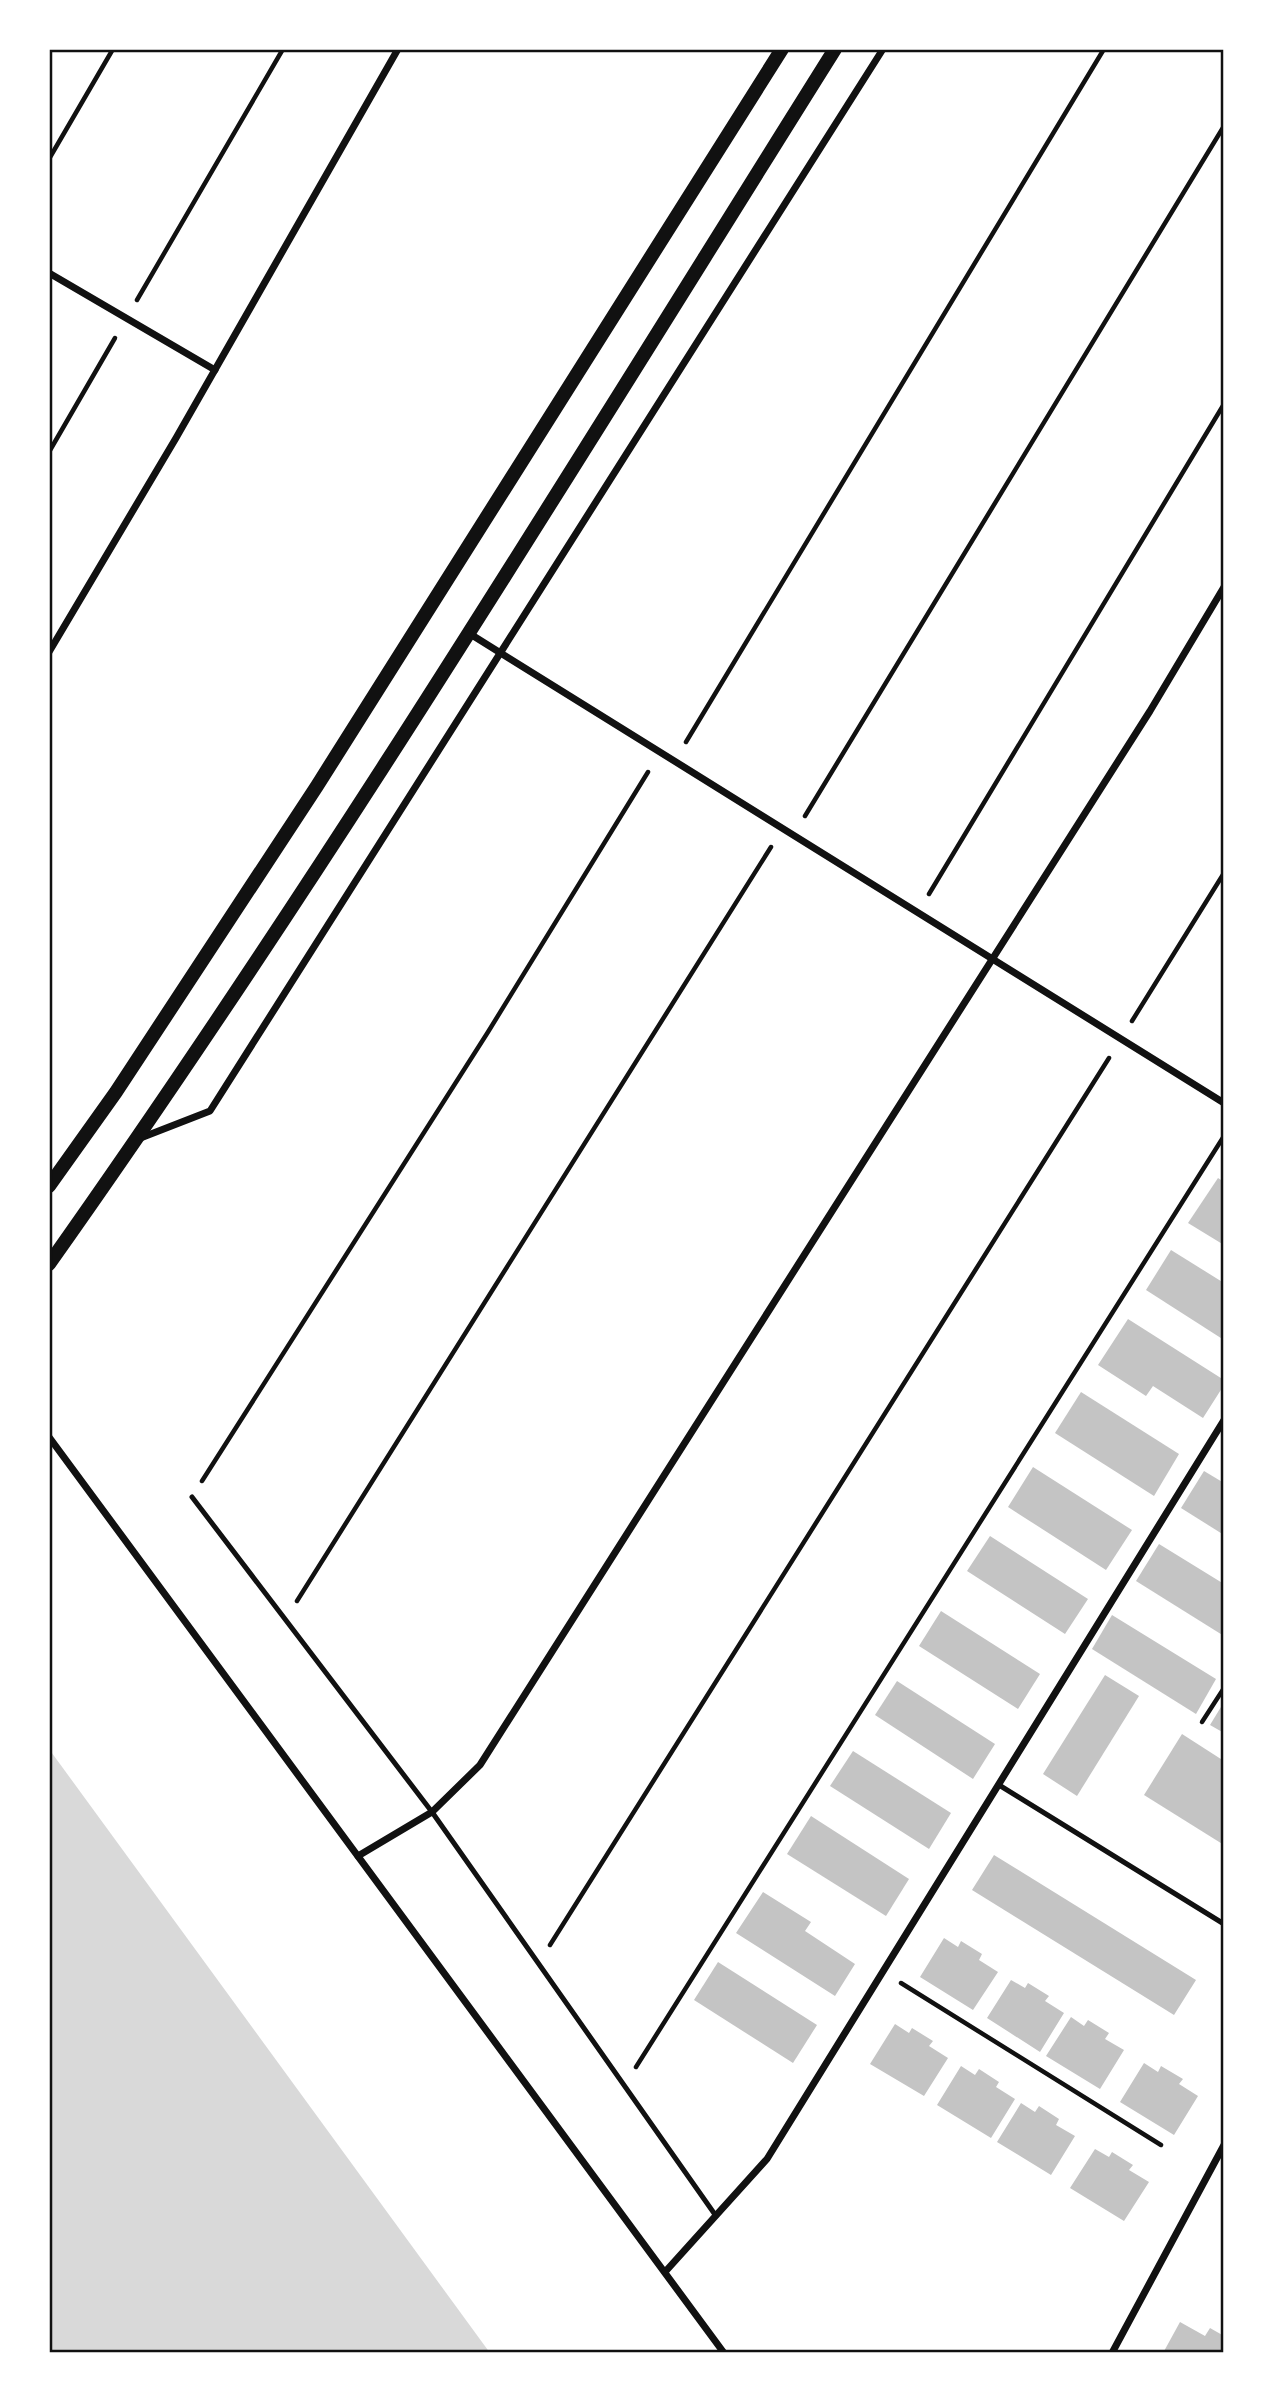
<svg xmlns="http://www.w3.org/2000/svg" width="1273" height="2402" font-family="'Sofia Sans Condensed',sans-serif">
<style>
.water{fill:#d9d9d9}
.building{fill:#c4c4c4}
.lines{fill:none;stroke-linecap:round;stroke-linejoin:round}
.path{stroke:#111;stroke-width:4.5}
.service{stroke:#111;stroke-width:5}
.minor{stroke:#111;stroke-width:7}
.secondary{stroke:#111;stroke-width:14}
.neatline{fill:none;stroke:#111;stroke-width:2.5}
</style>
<rect width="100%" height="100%" fill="#fff"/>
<!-- water -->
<path class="water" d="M49 1749 490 2353H49Z"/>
<!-- building -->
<g class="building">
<path d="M1218 1178 1224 1182V1245L1188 1223Z"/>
<path d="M1171 1250 1224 1283V1340L1146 1290Z"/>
<path d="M1128 1319 1224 1380V1385L1203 1418 1153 1386 1146 1396 1098 1365Z"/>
<path d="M1081 1392 1179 1454 1154 1496 1055 1433Z"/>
<path d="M1033 1467 1132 1530 1106 1570 1008 1507Z"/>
<path d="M1204 1471 1224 1483V1535L1181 1508Z"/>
<path d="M990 1536 1088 1599 1065 1634 967 1571Z"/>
<path d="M1159 1544 1224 1584V1636L1136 1581Z"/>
<path d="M941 1611 1040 1674 1018 1709 919 1646Z"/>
<path d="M1112 1615 1216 1679 1196 1714 1092 1649Z"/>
<path d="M1105 1675 1139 1696 1077 1796 1043 1774Z"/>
<path d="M897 1681 995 1744 973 1779 875 1715Z"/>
<path d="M1224 1702V1733L1210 1725Z"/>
<path d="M1182 1734 1224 1761V1845L1144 1795Z"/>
<path d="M853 1751 951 1813 929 1849 830 1786Z"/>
<path d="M811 1816 909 1879 886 1916 787 1854Z"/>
<path d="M994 1855 1196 1980 1174 2015 972 1890Z"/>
<path d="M763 1892 811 1922 805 1931 855 1964 835 1996 736 1933Z"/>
<path d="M944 1938 958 1947 961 1941 982 1954 979 1960 998 1972 973 2010 920 1977Z"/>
<path d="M718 1962 817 2025 793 2063 694 2000Z"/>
<path d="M1011 1980 1025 1988 1028 1983 1049 1996 1045 2001 1064 2013 1040 2052 987 2018Z"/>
<path d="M1071 2017 1084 2026 1088 2020 1109 2033 1105 2039 1124 2050 1100 2089 1046 2056Z"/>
<path d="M895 2024 909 2033 912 2028 933 2041 929 2046 948 2058 924 2096 870 2064Z"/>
<path d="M1144 2063 1158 2072 1161 2066 1183 2079 1179 2084 1198 2096 1174 2135 1120 2102Z"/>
<path d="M961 2066 975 2075 979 2069 999 2082 996 2087 1015 2099 991 2138 937 2105Z"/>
<path d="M1021 2103 1035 2112 1039 2106 1059 2119 1056 2125 1075 2136 1051 2175 997 2142Z"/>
<path d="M1095 2149 1109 2157 1112 2152 1133 2165 1129 2170 1149 2182 1124 2221 1070 2188Z"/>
<path d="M1180 2322 1205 2336 1210 2328 1224 2336V2353H1163Z"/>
</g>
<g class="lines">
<!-- path -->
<g class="path">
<path d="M49 159 113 49"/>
<path d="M137 300 283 49"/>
<path d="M49 452 115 338"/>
<path d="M686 742 1104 49"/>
<path d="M805 816 1224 126"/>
<path d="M929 894 1224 404"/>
<path d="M1132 1021 1224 873"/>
<path d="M202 1481 488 1032 648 772"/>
<path d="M297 1601 771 847"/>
<path d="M1202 1722 1224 1688"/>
<path d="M550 1945 1109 1058"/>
<path d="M901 1983 1161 2145"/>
<path d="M636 2067 1224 1136"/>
</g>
<!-- service -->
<g class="service">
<path d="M192 1497 432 1812 716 2216"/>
<path d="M999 1785 1224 1924"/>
</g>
<!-- minor -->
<g class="minor">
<path d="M49 273 215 370"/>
<path d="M467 632 1224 1103"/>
<path d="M49 652 176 438 398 49"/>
<path d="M138 1139 210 1111 883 49"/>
<path d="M49 1437 724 2353"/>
<path d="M358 1856 432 1812 480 1765 1150 711 1224 587"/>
<path d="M665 2272 767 2159 1224 1420"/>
<path d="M1112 2353 1224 2145"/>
</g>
<!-- secondary -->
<g class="secondary">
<path d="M49 1186 116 1092 317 786 782 49"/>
<path d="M49 1264C328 870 579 457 835 49"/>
</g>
</g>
<!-- border -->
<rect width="1273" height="2402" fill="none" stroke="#ffffff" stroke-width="102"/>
<rect x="51" y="51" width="1171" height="2300" class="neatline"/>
</svg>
